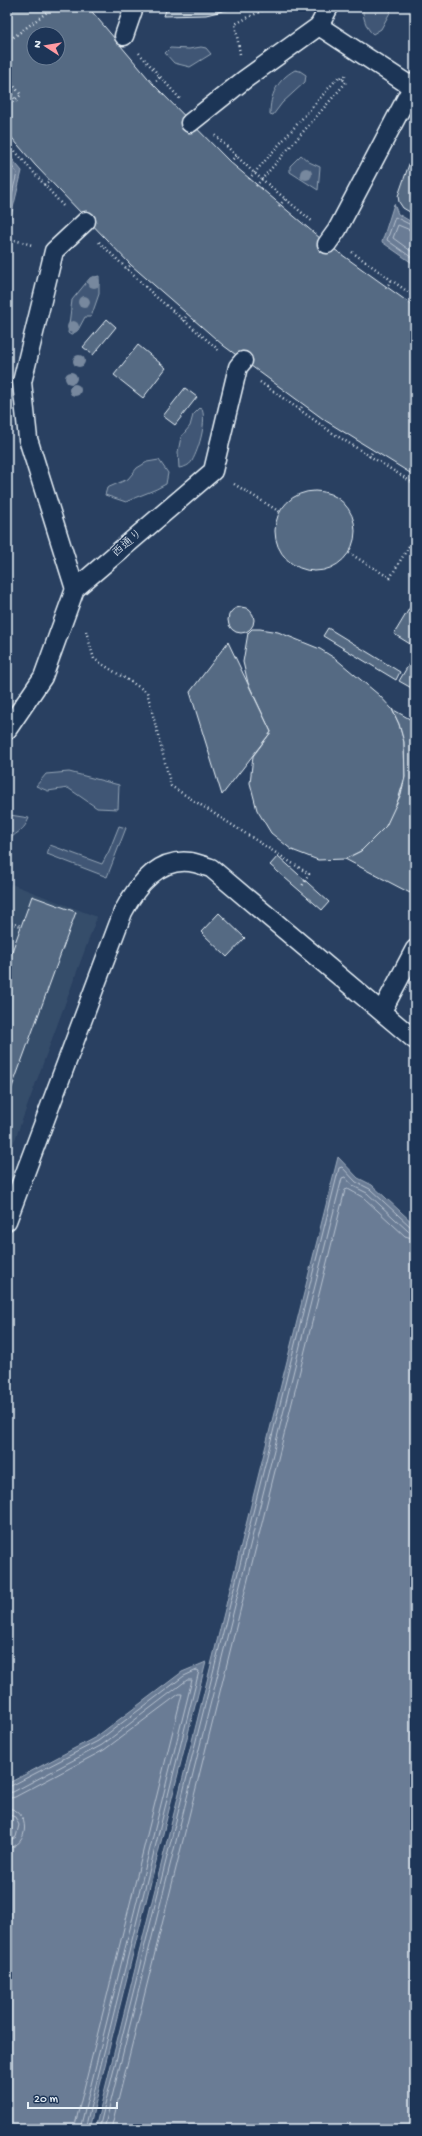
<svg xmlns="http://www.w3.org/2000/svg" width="422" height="2136" font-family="'Gochi Hand','Klee One',sans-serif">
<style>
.built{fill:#364d6b}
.green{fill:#415774;stroke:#94a4b6}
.water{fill:#6b7c95;stroke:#9dabbd}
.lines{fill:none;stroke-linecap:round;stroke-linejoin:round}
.shore{stroke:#b6c2d0;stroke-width:1}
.building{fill:#556a83;stroke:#e8f1f8;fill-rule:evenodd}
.lane-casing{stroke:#e8f1f8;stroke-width:21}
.path{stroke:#e8f1f8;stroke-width:2.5;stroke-dasharray:1 3;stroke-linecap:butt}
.lane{stroke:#1d3557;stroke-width:18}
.path-bridge{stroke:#e8f1f8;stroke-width:2.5;stroke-dasharray:1 3;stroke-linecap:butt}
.tree{fill:#77889e}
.labels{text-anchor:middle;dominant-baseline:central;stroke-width:3;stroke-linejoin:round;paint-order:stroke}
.street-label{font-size:12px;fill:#e8f1f8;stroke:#1d3557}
</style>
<rect width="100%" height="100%" fill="#294061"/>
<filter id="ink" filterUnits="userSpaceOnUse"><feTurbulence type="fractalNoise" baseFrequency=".025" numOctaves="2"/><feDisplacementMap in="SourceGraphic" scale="8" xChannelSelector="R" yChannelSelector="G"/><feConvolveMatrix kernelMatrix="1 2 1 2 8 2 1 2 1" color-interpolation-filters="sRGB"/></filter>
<g filter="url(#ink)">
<!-- built -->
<path class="built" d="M11 884 97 917 7 1161V894Z"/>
<!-- green -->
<g class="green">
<path d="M363 7H393L381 29 373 34C366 29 362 15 363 7Z"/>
<path d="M201 47 206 48 211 54 190 67 174 63 165 53 170 48 189 49Z"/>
<path d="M295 70 300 71 306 75 305 82 282 103 273 115 270 114C270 95 277 80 295 70Z"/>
<path d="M301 155 309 162 320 167 318 190 290 172V166Z"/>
<path d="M99 276V294L91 317H85L78 330 71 335 68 333 72 300 90 278Z"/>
<path d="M201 407C208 419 199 449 192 461 189 466 184 467 179 468L178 452 181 437 190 426 193 415Z"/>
<path d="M159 460 168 473 166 484C153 492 139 495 126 502L105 495 107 488 128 479 137 468 147 462Z"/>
<path d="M69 772 119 785 118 809 97 808 68 788 48 791 36 786 46 774Z"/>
<path d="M10 815 29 818C22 835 15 830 7 844V819Z"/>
<path d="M119 826 126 828 107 877 47 854 50 845 102 864 109 851Z"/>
</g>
<!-- water -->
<g class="water">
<path d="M7 153 22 171 7 233Z"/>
<path d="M394 204 398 214 415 224V265L382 242Z"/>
<path d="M338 1157 358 1178 372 1185 415 1225V2129H95Z"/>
<path d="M206 1662 89 2129H7V1843C10 1824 7 1805 7 1784L96 1737 182 1672Z"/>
</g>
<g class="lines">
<!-- shore -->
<g class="shore">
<path d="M7 160 17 173 7 215"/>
<path d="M415 227 395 217 387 240 415 260"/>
<path d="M415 232 398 225 393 238 415 254"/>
<path d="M7 1788 98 1741 184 1676 197 1670 199 1671 85 2129"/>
<path d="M7 1793 13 1792 102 1745 187 1680H192L80 2129"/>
<path d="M7 1799 15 1797 104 1750 179 1694H182L74 2129"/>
<path d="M7 1808C31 1809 30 1847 7 1848"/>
<path d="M7 1814 15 1817 19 1825 16 1837 7 1842"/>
<path d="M99 2129 339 1168 342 1167 356 1182 370 1189 411 1227 415 1228"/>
<path d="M104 2129 342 1178 345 1177 353 1186 367 1193 408 1231 415 1233"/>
<path d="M111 2129 345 1190 348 1189 364 1198 405 1236 415 1239"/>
</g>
</g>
<!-- building -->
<g class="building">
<path d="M7 7H88L153 84 230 162 327 244 415 307V476L326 421 224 346 131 265 35 165 7 132ZM34 34H58V58H34Z"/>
<path d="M167 7H239L206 15 164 16Z"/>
<path d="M415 147V215L403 208 399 202 398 196Z"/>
<path d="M107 319 116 327 93 355 83 347Z"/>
<path d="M138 345 166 368 143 398 114 375Z"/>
<path d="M185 388 197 397 175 425 163 416Z"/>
<circle cx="315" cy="531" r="40"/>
<path d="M415 599V647L394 634Z"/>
<circle cx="241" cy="620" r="13"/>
<path d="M328 628 400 672 396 680 323 636Z"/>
<path d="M252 629H260L278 632 320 649 336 659 379 695 392 709 399 724 404 742 405 777 395 810 386 826 374 839 361 851 345 859 318 860 292 850 271 833 257 810 250 783 253 756 271 732 248 683 243 662 248 633Z"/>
<path d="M228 642 271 732 222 795 190 692Z"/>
<path d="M415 654V690L399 681Z"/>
<path d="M392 709 415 722V884L410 893 345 859 361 851 386 826 401 794 405 777 404 742 399 724Z"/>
<path d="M278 856 329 902 322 910 270 865Z"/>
<path d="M32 896 76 912 7 1101V965Z"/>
<path d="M219 913 245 938 227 957 201 932Z"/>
</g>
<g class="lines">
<!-- lane casing -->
<g class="lane-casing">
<g id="lane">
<path d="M319 26 412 87"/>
<path d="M124 36 134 7"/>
<path d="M190 123 244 80 319 26 329 7"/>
<path d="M327 244 337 230 415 82"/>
<path d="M75 589 28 439 22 382 54 251 86 221"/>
<path d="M7 730 43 677 75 589 213 471 238 367 243 361"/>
<path d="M382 1011 415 949"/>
<path d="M7 1221 123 912C136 887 157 858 190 862 197 863 204 866 211 868L415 1040"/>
</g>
</g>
<!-- path -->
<g class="path">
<path d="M101 7 105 12"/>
<path d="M7 42 54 7"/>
<path d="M139 53 181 100"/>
<path d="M240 54 235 24 269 7"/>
<path d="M7 77 21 95 11 103 7 98"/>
<path d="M342 79 347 74"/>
<path d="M335 81 339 76 346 82 342 87"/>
<path d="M153 84 160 77"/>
<path d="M7 88 18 103"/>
<path d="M7 134H8"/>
<path d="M215 135 252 171 313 222"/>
<path d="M7 142 64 207"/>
<path d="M230 162 237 155"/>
<path d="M44 185 49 181"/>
<path d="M279 206 285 199"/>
<path d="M7 238 32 245"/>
<path d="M99 242 154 295 220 351"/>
<path d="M352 252 415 297"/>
<path d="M126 269 131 265"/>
<path d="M386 288 391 281"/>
<path d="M183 321 187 315"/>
<path d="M260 382 334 434 415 484"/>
<path d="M299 411 303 405"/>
<path d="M369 457 373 451"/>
<path d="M234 484 280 512"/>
<path d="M349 553 390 578 415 536"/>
<path d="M86 631 94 659 147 692 171 786 309 874 302 886"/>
<path d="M7 922 21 926"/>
</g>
<!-- lane -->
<use href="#lane" class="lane"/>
<!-- path-bridge -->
<g class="path-bridge">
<path d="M249 179 335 81"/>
<path d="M256 186 342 87"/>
</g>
</g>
<!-- trees -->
<g class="tree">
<circle cx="306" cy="174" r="6"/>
<circle cx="94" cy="282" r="6"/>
<circle cx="84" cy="302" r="6"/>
<circle cx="73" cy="327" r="6"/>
<circle cx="79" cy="361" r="6"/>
<circle cx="71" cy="378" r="6"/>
<circle cx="75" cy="390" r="6"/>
</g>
</g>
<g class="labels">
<!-- street labels -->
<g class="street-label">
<text transform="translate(128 544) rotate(-41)">西通り</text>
</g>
</g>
<!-- margin -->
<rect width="422" height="2136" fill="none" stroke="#1d3557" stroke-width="24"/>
<rect x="12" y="12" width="398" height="2112" fill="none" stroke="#e8f1f8" stroke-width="1.5" filter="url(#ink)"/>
<!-- north arrow -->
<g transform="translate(46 46) rotate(282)"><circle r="19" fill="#1d3557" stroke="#6e8097"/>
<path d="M0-3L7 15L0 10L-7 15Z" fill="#ff9aa2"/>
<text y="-6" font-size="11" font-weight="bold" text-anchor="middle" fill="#e8f1f8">N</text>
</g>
<!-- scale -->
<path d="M28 2102v6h89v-6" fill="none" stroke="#e8f1f8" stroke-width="2"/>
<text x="34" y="2102" font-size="12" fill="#e8f1f8" stroke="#1d3557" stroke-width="3" paint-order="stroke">20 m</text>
</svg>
